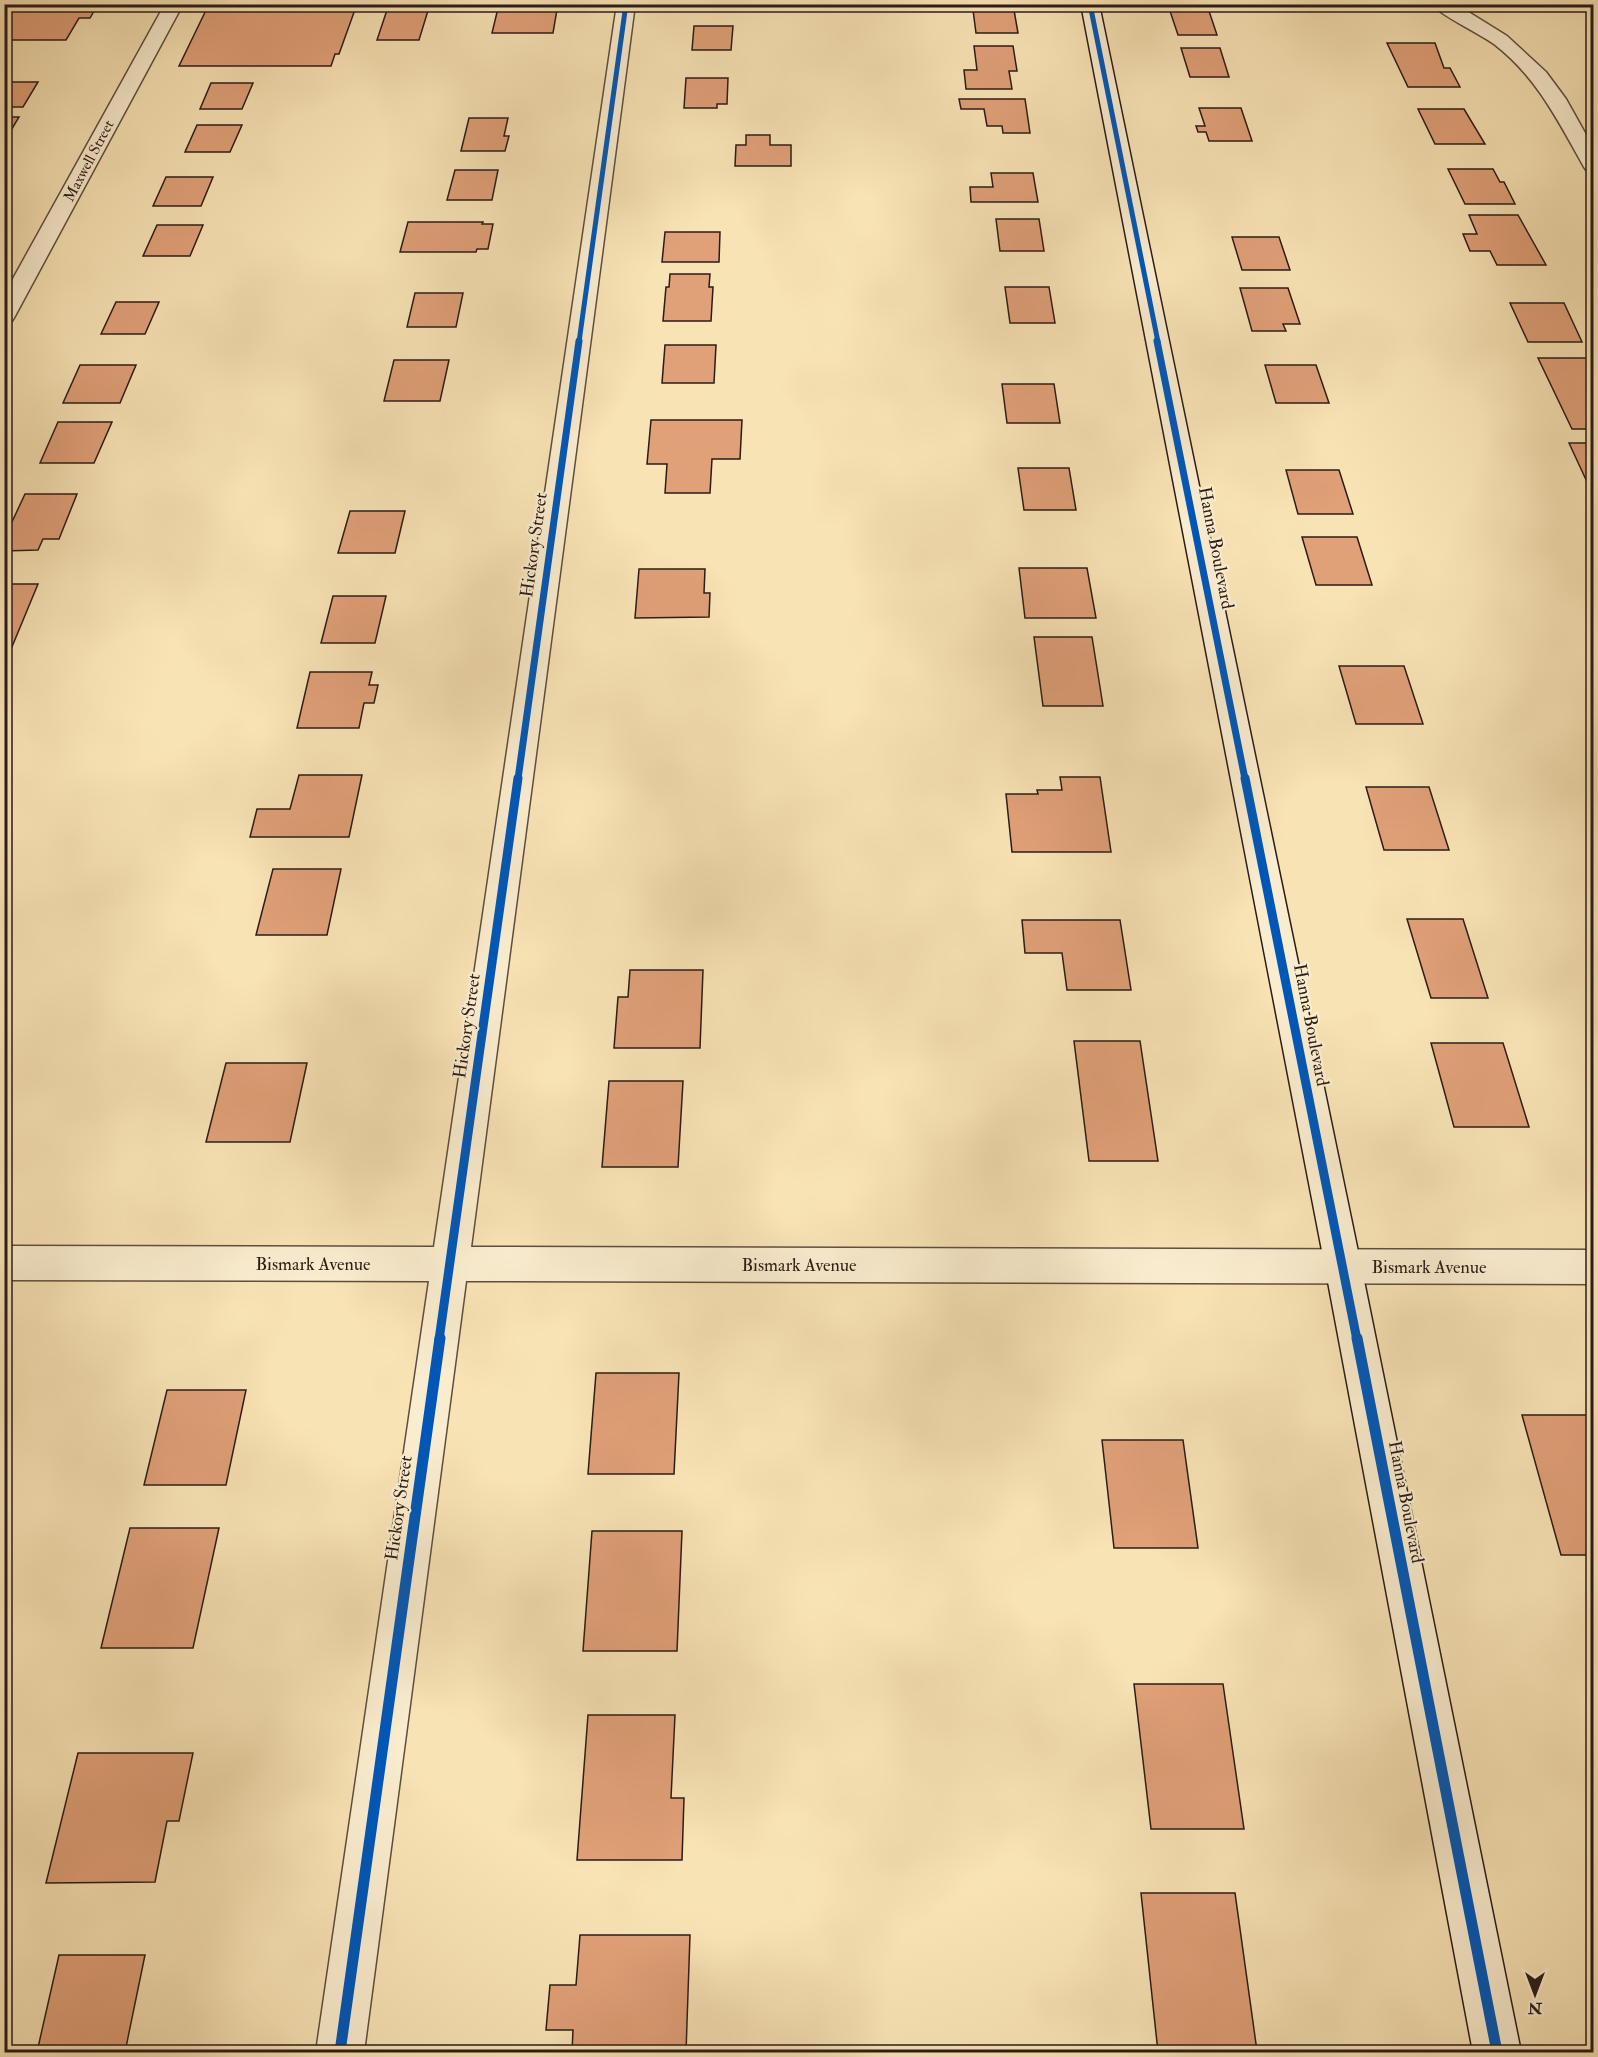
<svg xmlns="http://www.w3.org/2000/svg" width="1598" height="2057" font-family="'IM FELL Double Pica',serif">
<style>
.building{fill:#e0a078;stroke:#2a1c17;stroke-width:1.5}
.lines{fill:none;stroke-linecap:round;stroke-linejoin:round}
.street-casing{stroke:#5e4e3e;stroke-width:3}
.secondary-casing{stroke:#2a1c17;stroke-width:3}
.street{fill:#faedcf;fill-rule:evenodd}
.secondary{fill:#faedcf;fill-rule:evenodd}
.cycleway-far3-casing{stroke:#faedcf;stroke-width:8}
.cycleway-far2-casing{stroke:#faedcf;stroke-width:10}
.cycleway-far1-casing{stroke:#faedcf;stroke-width:13}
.cycleway-casing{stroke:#faedcf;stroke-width:15}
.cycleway-far3{stroke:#0057b8;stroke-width:5}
.cycleway-far2{stroke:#0057b8;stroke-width:7}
.cycleway-far1{stroke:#0057b8;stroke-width:9}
.cycleway{stroke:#0057b8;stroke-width:11}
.labels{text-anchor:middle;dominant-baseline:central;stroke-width:4.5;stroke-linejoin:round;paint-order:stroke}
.far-street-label{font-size:15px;fill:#2a1c17;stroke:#faedcf}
.street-label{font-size:18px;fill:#2a1c17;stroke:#faedcf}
</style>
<rect width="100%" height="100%" fill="#f8e3b5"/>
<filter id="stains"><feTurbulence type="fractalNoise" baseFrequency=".00333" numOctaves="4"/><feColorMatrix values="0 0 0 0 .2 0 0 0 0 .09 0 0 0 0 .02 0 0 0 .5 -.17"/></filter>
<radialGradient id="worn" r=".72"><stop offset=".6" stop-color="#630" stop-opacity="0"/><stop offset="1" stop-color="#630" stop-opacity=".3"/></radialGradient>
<!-- building -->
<g class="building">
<path d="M4 4H98L90 18H79L66 40H4Z"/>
<path d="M209 4H357L339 54H335L331 66H179Z"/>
<path d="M389 4H430L419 40H377Z"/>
<path d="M499 4H558L553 33H492Z"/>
<path d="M973 10H1014L1018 33H976Z"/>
<path d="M1170 11H1209L1217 35H1178Z"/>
<path d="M694 26H733L731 50H692Z"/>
<path d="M1387 43H1435L1444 68H1450L1460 87H1408Z"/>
<path d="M974 46H1013L1017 71H1009L1012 89H966L964 70H977Z"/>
<path d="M1181 48H1220L1229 77H1190Z"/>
<path d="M686 78H728L727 104H717V108H684Z"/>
<path d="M4 82H38L23 107H4Z"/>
<path d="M211 83H253L242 109H200Z"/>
<path d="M959 99H1025L1030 133H1003L1002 126H987L984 109H961Z"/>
<path d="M1199 108H1241L1252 141H1209L1206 132H1198L1196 126H1205Z"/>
<path d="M1418 109H1464L1485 144H1435Z"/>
<path d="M4 117H19L4 142Z"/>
<path d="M469 118H508L504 136H509L505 151H461Z"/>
<path d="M197 125H242L230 152H185Z"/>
<path d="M746 135H770V145H791V166H735L736 145H746Z"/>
<path d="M1448 169H1493L1500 182H1504L1515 204H1465Z"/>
<path d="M455 170H498L492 200H447Z"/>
<path d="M991 173H1033L1038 202H971L970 187H993Z"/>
<path d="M166 177H213L201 206H153Z"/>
<path d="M1469 215H1518L1546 265H1497L1490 251H1470L1463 234H1477Z"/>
<path d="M996 219H1039L1044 251H1000Z"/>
<path d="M408 222H483L482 224H493L488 249H477L476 252H400Z"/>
<path d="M157 225H203L190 256H143Z"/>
<path d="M665 232H720L719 262H662Z"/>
<path d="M1232 237H1279L1290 270H1242Z"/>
<path d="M670 274H710L709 287H713L711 321H663L666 287H669Z"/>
<path d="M1005 287H1049L1055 323H1010Z"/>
<path d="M1240 288H1288L1300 324H1283L1286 331H1252Z"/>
<path d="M415 293H463L456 327H407Z"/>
<path d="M116 302H159L145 334H101Z"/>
<path d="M1510 303H1564L1582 342H1528Z"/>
<path d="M665 345H716L714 383H662Z"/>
<path d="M1538 358H1594V429H1572Z"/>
<path d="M394 360H449L440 401H384Z"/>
<path d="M80 365H136L120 403H63Z"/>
<path d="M1265 365H1316L1329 403H1276Z"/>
<path d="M1002 384H1054L1060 423H1007Z"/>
<path d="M651 420H742L740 459H712L710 493H665L667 464H647Z"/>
<path d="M58 422H112L94 463H40Z"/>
<path d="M1569 443H1594V497Z"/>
<path d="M1018 468H1069L1076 510H1024Z"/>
<path d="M1286 470H1339L1353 514H1298Z"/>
<path d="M25 494H77L59 539H43L38 550 4 551V539Z"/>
<path d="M350 511H405L395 553H338Z"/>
<path d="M1302 537H1357L1372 585H1316Z"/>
<path d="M1019 568H1087L1096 618H1025Z"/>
<path d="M639 569H705L704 593H710L709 617 635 618Z"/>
<path d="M4 584H38L9 654H4Z"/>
<path d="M333 596H386L375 643H321Z"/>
<path d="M1034 637H1092L1103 706H1043Z"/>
<path d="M1339 666H1404L1423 724H1356Z"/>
<path d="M310 672H372L369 685H378L374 703H364L359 728H297Z"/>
<path d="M299 775H362L349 837H250L257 809H290Z"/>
<path d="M1060 777H1100L1111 852H1012L1006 794H1038L1037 790H1062Z"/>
<path d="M1366 787H1429L1449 850H1384Z"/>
<path d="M273 869H341L327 935H256Z"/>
<path d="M1407 919H1463L1488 998H1431Z"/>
<path d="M1022 920H1120L1131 990H1067L1062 953H1025Z"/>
<path d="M630 970H703L700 1048H614L618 997H628Z"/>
<path d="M1074 1041H1140L1158 1161H1089Z"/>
<path d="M1431 1043H1503L1529 1127H1454Z"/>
<path d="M226 1063H307L290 1142H206Z"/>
<path d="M609 1081H683L678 1167H602Z"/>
<path d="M596 1373H679L674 1474H588Z"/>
<path d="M167 1390H246L226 1485H144Z"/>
<path d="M1522 1415H1594V1555H1561Z"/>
<path d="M1102 1440H1183L1198 1548H1114Z"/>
<path d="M130 1528H219L193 1648H101Z"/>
<path d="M592 1531H682L677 1651H583Z"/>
<path d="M1134 1684H1223L1244 1829H1151Z"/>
<path d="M588 1715H675L671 1798H684L682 1860H577Z"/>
<path d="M78 1753H193L179 1821H167L155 1882 46 1883Z"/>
<path d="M1141 1893H1235L1257 2051 1158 2052Z"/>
<path d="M580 1935H690L686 2052H572L573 2030H546L550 1985H576Z"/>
<path d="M59 1955H145L125 2052H37Z"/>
</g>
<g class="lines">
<!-- street casing -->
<g class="street-casing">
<g id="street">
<path d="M165 4H183L15 316 12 321 4 323V295Z"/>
<path d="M617 4H635L471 1247 1594 1250V1284L466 1281 364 2052H316L429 1281 4 1280V1246L434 1247Z"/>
<path d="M1431 4H1455L1462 8 1507 36 1546 72 1566 99 1594 149V173L1587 171 1584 167C1558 121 1537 77 1494 44 1480 34 1439 14 1431 4Z"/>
</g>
</g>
<!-- secondary casing -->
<g class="secondary-casing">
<path id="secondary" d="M1081 4H1099L1361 1266 1521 2052H1473L1325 1266Z"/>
</g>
<!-- street -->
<use href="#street" class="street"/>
<!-- secondary -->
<use href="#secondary" class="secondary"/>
<!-- cycleway-far3 casing -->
<g class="cycleway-far3-casing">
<g id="cycleway-far3">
<path d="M1090 4 1158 342"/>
<path d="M579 342 626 4"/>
</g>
</g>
<!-- cycleway-far2 casing -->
<g class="cycleway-far2-casing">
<g id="cycleway-far2">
<path d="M1157 341 1245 779"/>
<path d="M518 779 579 341"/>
</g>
</g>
<!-- cycleway-far1 casing -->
<g class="cycleway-far1-casing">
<g id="cycleway-far1">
<path d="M1245 778 1357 1340"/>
<path d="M439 1340 518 778"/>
</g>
</g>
<!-- cycleway casing -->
<g class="cycleway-casing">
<g id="cycleway">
<path d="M1357 1338 1497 2052"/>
<path d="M340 2052 440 1338"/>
</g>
</g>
<!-- cycleway-far3 -->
<use href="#cycleway-far3" class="cycleway-far3"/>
<!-- cycleway-far2 -->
<use href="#cycleway-far2" class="cycleway-far2"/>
<!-- cycleway-far1 -->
<use href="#cycleway-far1" class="cycleway-far1"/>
<!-- cycleway -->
<use href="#cycleway" class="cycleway"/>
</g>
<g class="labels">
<!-- far-street labels -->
<g class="far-street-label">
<text transform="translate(89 161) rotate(-62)">Maxwell Street</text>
</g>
<!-- street labels -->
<g class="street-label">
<text transform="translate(534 545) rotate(-82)">Hickory Street</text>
<text transform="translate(1216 548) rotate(79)">Hanna Boulevard</text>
<text transform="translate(1311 1025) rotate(79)">Hanna Boulevard</text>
<text transform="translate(467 1026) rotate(-82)">Hickory Street</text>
<text x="313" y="1264">Bismark Avenue</text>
<text x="799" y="1265">Bismark Avenue</text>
<text x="1429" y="1267">Bismark Avenue</text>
<text transform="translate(1406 1502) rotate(79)">Hanna Boulevard</text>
<text transform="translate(399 1508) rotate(-82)">Hickory Street</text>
</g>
</g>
<!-- margin -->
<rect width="1598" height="2057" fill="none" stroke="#f8e3b5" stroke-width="24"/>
<rect x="6" y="6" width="1586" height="2045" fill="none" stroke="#2a1c17" stroke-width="3"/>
<rect x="12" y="12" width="1574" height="2033" fill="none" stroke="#2a1c17" stroke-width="1.5"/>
<!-- north arrow -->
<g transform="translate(1535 1994) rotate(180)" stroke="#faedcf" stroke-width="4.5" paint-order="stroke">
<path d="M0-4.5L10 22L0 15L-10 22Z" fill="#2a1c17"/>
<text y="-9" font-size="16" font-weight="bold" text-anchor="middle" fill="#2a1c17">N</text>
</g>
<rect width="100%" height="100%" filter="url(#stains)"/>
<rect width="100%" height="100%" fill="url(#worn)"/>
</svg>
